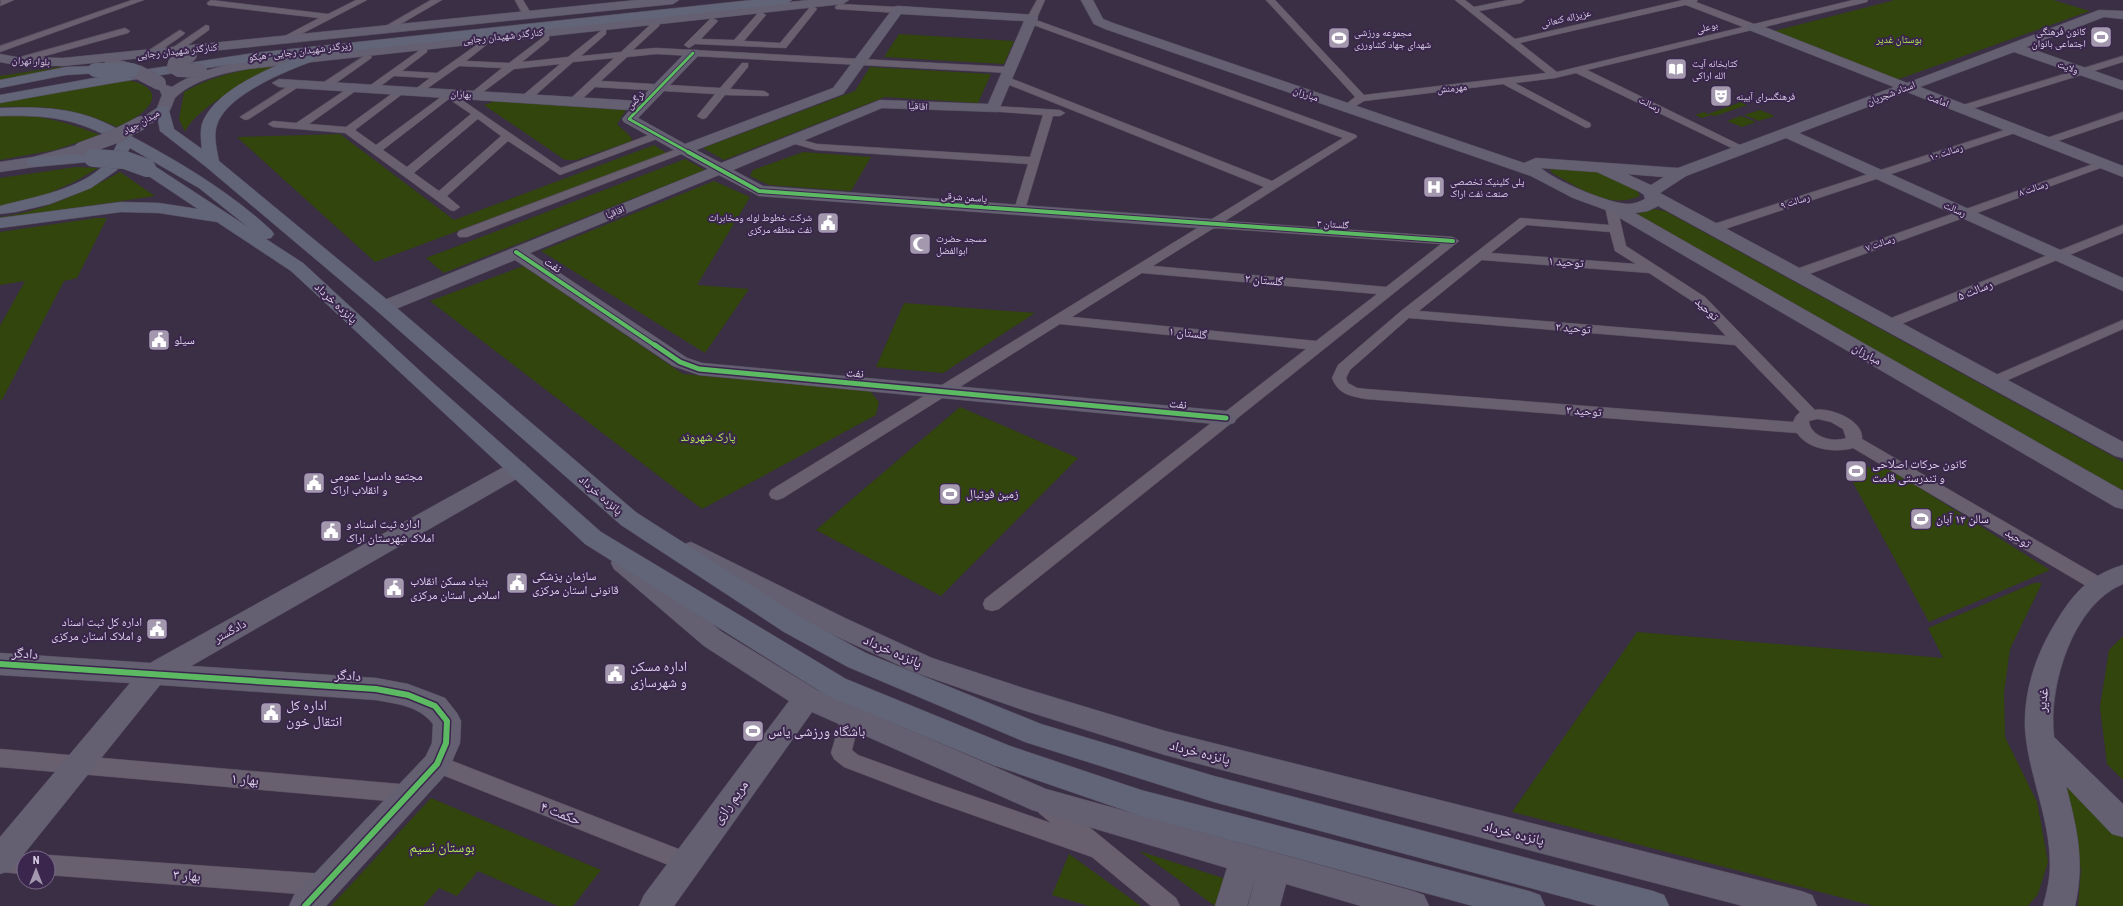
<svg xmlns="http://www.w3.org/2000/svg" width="2123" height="906" font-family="'Roboto Condensed','Noto Naskh Arabic',sans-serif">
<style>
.green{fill:#32450c}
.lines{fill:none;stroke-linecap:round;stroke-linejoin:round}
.street-casing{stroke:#564d5f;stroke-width:1}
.secondary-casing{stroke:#564d5f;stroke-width:1}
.primary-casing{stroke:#564d5f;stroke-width:1}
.street{fill:#68606f;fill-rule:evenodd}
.secondary{fill:#646072;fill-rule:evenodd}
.primary{fill:#626477;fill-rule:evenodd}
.secondary-bridge-casing{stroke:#564d5f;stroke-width:14;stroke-linecap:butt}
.primary-bridge-far1-casing{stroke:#564d5f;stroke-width:14;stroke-linecap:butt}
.primary-bridge-casing{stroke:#564d5f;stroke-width:18;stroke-linecap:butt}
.secondary-bridge{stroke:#646072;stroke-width:14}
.primary-bridge-far1{stroke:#626477;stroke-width:14}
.primary-bridge{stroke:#626477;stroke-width:18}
.cycleway-far3-casing{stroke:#3b264d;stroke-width:4.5}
.cycleway-far2-casing{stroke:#3b264d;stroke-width:6}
.cycleway-far1-casing{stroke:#3b264d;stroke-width:8}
.cycleway-casing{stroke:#3b264d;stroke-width:9}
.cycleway-far3{stroke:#5cba63;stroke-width:3}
.cycleway-far2{stroke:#5cba63;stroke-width:4}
.cycleway-far1{stroke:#5cba63;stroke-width:5}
.cycleway{stroke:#5cba63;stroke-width:6}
.labels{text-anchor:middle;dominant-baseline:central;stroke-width:4;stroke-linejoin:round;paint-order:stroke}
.far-street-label{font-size:10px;fill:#ddd1e9;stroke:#3b264d}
.far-poi-label{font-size:10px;fill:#ddd1e9;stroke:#3b264d;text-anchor:start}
.far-park-label{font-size:10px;fill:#b1ea53;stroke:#3b264d}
.street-label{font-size:12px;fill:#ddd1e9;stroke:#3b264d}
.poi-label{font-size:12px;fill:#ddd1e9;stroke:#3b264d;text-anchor:start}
.park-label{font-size:12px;fill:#b1ea53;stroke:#3b264d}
.near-street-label{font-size:14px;fill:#ddd1e9;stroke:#3b264d}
.near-poi-label{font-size:14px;fill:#ddd1e9;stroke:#3b264d;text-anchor:start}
.near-park-label{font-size:14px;fill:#b1ea53;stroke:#3b264d}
</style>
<rect width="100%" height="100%" fill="#3a2f44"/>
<!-- green -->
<g class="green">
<path d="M1895 0H2053L2090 11 1896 80 1774 31Z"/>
<path d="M899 34 1014 41 1004 64 884 57Z"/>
<path d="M279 64C255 77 195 108 185 132L179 119 184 92C214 75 245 69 279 64Z"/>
<path d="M59 67H87L62 69 0 81V76Z"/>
<path d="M870 67 991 74 978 103 885 97 724 160 703 148 855 91Z"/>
<path d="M121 79C132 80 161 87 150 104 143 115 127 122 117 127 73 107 47 106 0 107V102Z"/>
<path d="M495 101 626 110 617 124 631 137 632 141 576 160H565L484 105Z"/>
<path d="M1741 102 1747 105 1715 116 1711 115 1702 118 1695 115 1704 112 1708 114Z"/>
<path d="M1760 110 1775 116 1759 121 1744 115Z"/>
<path d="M0 115C41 115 61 120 100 135L55 150 0 160Z"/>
<path d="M1741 116 1756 122 1742 127 1727 121Z"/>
<path d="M340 134 454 220 654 145 667 153 375 262 237 137Z"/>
<path d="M803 152 871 157 851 191 769 185 750 176 753 170Z"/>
<path d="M685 159 705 170 444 273 426 258Z"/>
<path d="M76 167 98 168 76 181 45 195 0 207V178Z"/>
<path d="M1556 167 1597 171 1637 190 1640 196C1608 210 1580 188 1552 173L1550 169Z"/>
<path d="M120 172 155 196 0 219V217C43 211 82 193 120 172Z"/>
<path d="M714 181 750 197 697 285 749 289 705 353 541 251Z"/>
<path d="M1654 209 1665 211 2123 462V495L1639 219 1637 214Z"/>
<path d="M96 218H107L77 278 64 281 2 400H0V326L25 281 0 285V232Z"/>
<path d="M523 266 683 374 870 391 879 402 876 415 702 509 430 301Z"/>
<path d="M904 303 1035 313 943 373 876 367Z"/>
<path d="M960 407 1078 458 941 596 816 530Z"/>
<path d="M1844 466 1888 468 2050 570 1929 622Z"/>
<path d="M2034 583H2042L2010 649 2004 693 2005 737 2037 802 2048 862 2038 894 2028 906H1874L1512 812 1637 632 1943 658 1928 628Z"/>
<path d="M2123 636V780L2107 764 2100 707 2109 650Z"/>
<path d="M2063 775 2123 838V906H2078L2081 870Z"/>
<path d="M431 798 601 870 573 906H558L478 871 457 896 439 888 423 906H331Z"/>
<path d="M1139 851 1226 879 1216 906H1215Z"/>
<path d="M1069 854 1141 906H1089L1052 895Z"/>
</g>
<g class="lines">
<!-- street casing -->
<g class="street-casing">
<g id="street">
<path d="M1 0H14L0 6Z"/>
<path d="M132 0H144L0 52V46Z"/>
<path d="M211 0 328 14 356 0H367L284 43 279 40 281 38 319 18 208 5 207 3Z"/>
<path d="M431 0H442L387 32 384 33 379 30Z"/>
<path d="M515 0H523L532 15 530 17H524Z"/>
<path d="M1037 0H1045L1036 20 1356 135 1357 137 1225 221 1453 237 1459 241 999 609 992 611 985 609 983 604 985 599 1306 349 1060 324 783 498 777 500 771 498 769 494 771 490 1264 187 1002 82V78H1010L1272 181 1343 138 1028 23 1027 18ZM1214 228 1441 244 1386 287 1153 266ZM1142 273 1377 294 1316 341 1072 317Z"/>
<path d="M1266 0H1275L1364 95 1546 73 1455 0H1465L1474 7 1508 0H1525L1521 3 1479 11 1515 39 1683 0H1698L1696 2 1754 24 1853 0H1868L1867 2 1587 70 1746 148 1748 150 1742 153 1576 73 1555 78 1515 83 1590 123 1591 125 1590 127 1586 128 1503 84 1364 101 1354 107H1346L1345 105 1355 97ZM1686 5 1743 27 1557 72 1520 43Z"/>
<path d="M839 4 898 7 902 10 898 13 836 9 835 7Z"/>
<path d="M813 6 817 9 786 48 695 44 689 48 684 45 710 19 713 18 718 21 701 39 734 40 758 13 761 12 766 15 744 41 780 43 810 7Z"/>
<path d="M655 22 660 25 658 27 633 50 656 48 1010 67 1015 70 1010 73 656 54 627 57 601 81 720 88 742 63H748V67L730 89 764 91 769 94 768 96 725 95 706 118 702 119 697 116 715 94 595 87 578 103H570L569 101 570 99 614 58 573 62 530 100 526 101 521 98 522 96 560 64 514 69 475 98 471 97 470 95 471 93 502 68 459 66 418 95 413 92 414 90 430 78 394 76 374 91H366L365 89 424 47 427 48V52L402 71 437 73 482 41 487 44 485 46 466 61 509 63 546 35 549 36V40L522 62 568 57 603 29 606 30V34L581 56 621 52 652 23Z"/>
<path d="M206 25 209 26V30L177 53H171V49Z"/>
<path d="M125 28 130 31 128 33 16 64 11 61 13 59Z"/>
<path d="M180 30 185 33 183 35 154 55H148V51Z"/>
<path d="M367 54 372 57 370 59 329 88H321L320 86 321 84Z"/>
<path d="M2123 56V62L1965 111 1961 112 1956 109 1957 107Z"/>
<path d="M296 81 300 82 301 84 300 86 249 119 245 120 240 117Z"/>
<path d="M353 85 357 86 358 88 357 90 309 124 346 127 401 87 406 90 405 92 355 130 376 145 449 91 561 168 654 133H662L663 135 662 137 560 175 508 141 447 196 460 207 454 211 450 210 345 133 273 127 268 124 273 121 296 123ZM449 99 471 114 407 167 383 150ZM478 119 501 136 439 191 414 173Z"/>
<path d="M993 106 1060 110 1065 113 1060 116H1053L1024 213 1020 214 1014 210 1028 164 816 150 788 142 786 140 792 137 817 144 1030 157 1043 115 989 111 988 109 989 107Z"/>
<path d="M2123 112V119L2049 144H2041L2039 142 2041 140Z"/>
<path d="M2014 127 2019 130 2018 132 1716 232H1708L1706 229 1708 226Z"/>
<path d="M685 146 689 147 691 149 689 151 467 237H459L457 234 459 231Z"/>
<path d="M2102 161 2108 164 2106 166 1801 277H1791L1789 274 1791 271Z"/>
<path d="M1611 203 1617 207 1626 246 1705 297 1815 410C1829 407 1864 420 1862 439L2105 580 2108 585 2105 590 2099 592 2093 590 1853 448C1836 453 1808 450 1797 433L1366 399C1350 396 1338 394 1332 378L1338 365 1401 311 1520 218 1609 225 1605 207ZM1527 225 1610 232 1615 251 1636 264 1491 253ZM1482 260 1649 273 1695 303 1726 336 1419 311ZM1409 318 1735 345 1800 412 1796 416 1793 422 1366 389 1357 388 1348 383 1346 378 1350 370ZM1818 419 1831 422 1843 429 1846 438C1833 443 1810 437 1809 421Z"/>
<path d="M2123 225V233L1894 327H1884L1882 324 1884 321Z"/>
<path d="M2123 320V329L1999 384H1989L1987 381 1989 378Z"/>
<path d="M850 709 857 711 860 717 852 750 858 755 935 783 1051 823 1039 813 1036 806 1039 799 1047 796 1055 799 1176 898 1180 906H1151L1092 857 933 801 844 767 834 759 831 753 843 711Z"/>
<path d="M0 749 411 785 419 787 422 794 419 801 411 803 0 767Z"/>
<path d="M437 755 694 855 697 862 694 869 686 872 430 770 427 764 430 758Z"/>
<path d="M0 852 24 854 33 858H24V874L0 872Z"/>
<path d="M48 855 325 874 333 877 336 885 333 893 325 896 48 875V858H40Z"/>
</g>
</g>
<!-- secondary casing -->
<g class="secondary-casing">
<g id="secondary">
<path d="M637 0H679L673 4 63 66 16 65 0 62V54L16 57 63 58Z"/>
<path d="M809 0H849L843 4 248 69C224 73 196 79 177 96 173 99 173 105 170 110 166 118 144 128 136 126L134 123 157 108 162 95 159 89 161 86 166 85 172 87C203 66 241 62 277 57Z"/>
<path d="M1081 0H1093L1103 19 1113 23 1524 163 1536 158 1678 168 1894 87 1749 30 1747 27 1749 24H1757L1907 83 2099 10 2123 11V19L2104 17 2026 47 2123 81V90L2014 52 1920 87 2123 166V177L1907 92 1799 133 2123 278V291L1786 138 1686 176 1660 193 2123 442V458L2115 456 1658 206 1648 211 1635 213 2123 491V509L2115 507 1606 210 1573 198 1531 176 1105 29 1094 24ZM1541 168 1597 172 1640 192 1644 195 1645 199C1639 202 1634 204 1627 204 1608 203 1555 181 1541 168ZM1627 174 1664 177 1651 185Z"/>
<path d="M898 6 1036 15 1038 18 998 112 882 108 733 170 763 186 1211 219 1217 220 1220 224 1217 228 1211 229 759 196 719 175 530 253 687 358 702 363 1226 411 1234 413 1237 418 1234 423 1226 425 699 375 673 366 515 260 391 311 384 313 377 311 375 307 377 303 708 169 624 122 622 119 630 110 279 87 272 83 279 79 638 101 688 50H698L700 53 698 56 638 118 685 144 833 88 894 7ZM901 14 1024 21 988 104 880 100 721 163 696 150 843 94Z"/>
<path d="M81 144 86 146 89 149 86 152 34 167 0 172V162L33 157Z"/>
<path d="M517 462 525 464 528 469 525 474 191 666 376 678 408 684 445 698 457 713 461 721 460 743 447 773 326 906H289L294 895 426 756 432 743 433 724C419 706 398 704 376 700L160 685 11 870 0 874V837L130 683 0 675V653L150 663 509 464Z"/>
<path d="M691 542 847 619 932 658 1023 688 1165 731 1801 891 1812 895 1817 906H1743L1165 755 1023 710 914 672 829 633 682 557 679 551 682 545Z"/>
<path d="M623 554 632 557 722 632 817 690 1046 789 1413 891 1424 895 1429 906H1361L1286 884 1280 906H1248L1256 876 1247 906H1215L1227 868 1032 810 812 712 674 906H639L644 895 789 701 704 646 614 569 611 563 614 557Z"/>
<path d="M2123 565V584C2072 605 2048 687 2054 737L2123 804V837L2112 834 2066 786C2077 828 2085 862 2075 906H2043C2047 892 2050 879 2050 864 2050 817 2028 774 2025 728 2024 690 2036 654 2056 622 2074 592 2090 575 2123 565Z"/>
</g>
</g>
<!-- primary casing -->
<g class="primary-casing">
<g id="primary">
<path d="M752 0H792L786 4 311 55 315 58 313 61C286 71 226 95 217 125 213 136 217 150 219 161L391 303 637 513 802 618 866 653 1041 724 1214 776 1653 891 1664 895 1669 906H1597L1214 802 1025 742 848 667 784 632 621 525 377 311 205 166 160 131 156 110 158 107H168L174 129 202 149C201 141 200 132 202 124 213 91 271 67 301 56 200 67 100 85 0 103V95L116 74 254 53Z"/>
<path d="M95 66 100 67 102 70 100 73 66 75 0 88V80L66 67Z"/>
<path d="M0 108C27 107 55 107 81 114 103 120 122 131 142 142 188 167 232 194 271 230L274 234 271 238 266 239 303 263 432 382 601 532 846 679 1010 746 1141 790 1529 891 1540 895 1545 906H1473L1141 816 993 765 826 695 585 544 291 271 217 222 159 213 121 212 0 228V218L121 202 159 203 198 209 141 171 139 168 141 165H153L248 227 199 188 130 148 117 170 91 188 50 204 16 212 0 214V206C33 197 81 190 106 163 112 157 114 149 118 142 76 118 48 115 0 116Z"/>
<path d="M93 153 99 155 101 158 99 161 34 167 28 165 26 162 28 159 34 157Z"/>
</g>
</g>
<!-- street -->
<use href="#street" class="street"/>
<!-- secondary -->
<use href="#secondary" class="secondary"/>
<!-- primary -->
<use href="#primary" class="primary"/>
<!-- secondary-bridge casing -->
<g class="secondary-bridge-casing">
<g id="secondary-bridge">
<path d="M190 55 175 63 174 67 179 70 200 71"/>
<path d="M111 65 138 72 159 83"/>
<path d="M81 149 114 137 141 123"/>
</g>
</g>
<!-- primary-bridge-far1 casing -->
<g class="primary-bridge-far1-casing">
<path id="primary-bridge-far1" d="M95 70H132"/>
</g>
<!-- primary-bridge casing -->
<g class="primary-bridge-casing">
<path id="primary-bridge" d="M93 158 125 160 147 168"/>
</g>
<!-- secondary-bridge -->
<use href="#secondary-bridge" class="secondary-bridge"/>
<!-- primary-bridge-far1 -->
<use href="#primary-bridge-far1" class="primary-bridge-far1"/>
<!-- primary-bridge -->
<use href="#primary-bridge" class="primary-bridge"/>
<!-- cycleway-far3 casing -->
<g class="cycleway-far3-casing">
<path id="cycleway-far3" d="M690 153 629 119 693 53"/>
</g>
<!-- cycleway-far2 casing -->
<g class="cycleway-far2-casing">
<g id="cycleway-far2">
<path d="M688 152 759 191 1453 241"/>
<path d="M516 252 656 346"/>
</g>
</g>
<!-- cycleway-far1 casing -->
<g class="cycleway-far1-casing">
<path id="cycleway-far1" d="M655 345 680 362 699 369 1226 418"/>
</g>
<!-- cycleway casing -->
<g class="cycleway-casing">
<path id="cycleway" d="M0 664 376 689 408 695 435 706 447 721 446 743 437 764 305 906"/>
</g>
<!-- cycleway-far3 -->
<use href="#cycleway-far3" class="cycleway-far3"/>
<!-- cycleway-far2 -->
<use href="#cycleway-far2" class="cycleway-far2"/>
<!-- cycleway-far1 -->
<use href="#cycleway-far1" class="cycleway-far1"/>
<!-- cycleway -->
<use href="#cycleway" class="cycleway"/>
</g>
<!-- icons -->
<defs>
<g id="stadium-square" transform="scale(1.15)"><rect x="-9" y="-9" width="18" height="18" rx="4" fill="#a498af" stroke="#3b264d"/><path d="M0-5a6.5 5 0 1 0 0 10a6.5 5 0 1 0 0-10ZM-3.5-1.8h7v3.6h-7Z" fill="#fff"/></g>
<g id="library-square" transform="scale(1.15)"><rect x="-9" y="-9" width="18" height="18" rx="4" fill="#a498af" stroke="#3b264d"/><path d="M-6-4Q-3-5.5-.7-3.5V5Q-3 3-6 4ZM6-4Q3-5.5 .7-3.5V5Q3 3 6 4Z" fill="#fff"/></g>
<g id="theatre-square" transform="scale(1.15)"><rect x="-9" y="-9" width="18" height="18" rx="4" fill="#a498af" stroke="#3b264d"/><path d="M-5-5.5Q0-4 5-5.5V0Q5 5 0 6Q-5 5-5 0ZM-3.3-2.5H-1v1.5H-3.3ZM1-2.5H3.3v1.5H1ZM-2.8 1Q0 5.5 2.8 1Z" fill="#fff"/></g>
<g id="hospital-square" transform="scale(1.15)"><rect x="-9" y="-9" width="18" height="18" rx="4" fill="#a498af" stroke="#3b264d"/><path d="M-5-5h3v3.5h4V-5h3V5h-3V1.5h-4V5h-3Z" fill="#fff"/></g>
<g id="civic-square" transform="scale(1.15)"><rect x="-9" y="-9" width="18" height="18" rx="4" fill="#a498af" stroke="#3b264d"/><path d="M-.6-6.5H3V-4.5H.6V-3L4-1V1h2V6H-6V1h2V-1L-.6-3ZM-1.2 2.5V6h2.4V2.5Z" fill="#fff"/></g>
<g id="mosque-square" transform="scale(1.15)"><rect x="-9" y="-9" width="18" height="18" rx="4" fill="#a498af" stroke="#3b264d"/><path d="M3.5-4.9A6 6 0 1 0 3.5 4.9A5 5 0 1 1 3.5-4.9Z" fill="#fff"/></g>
</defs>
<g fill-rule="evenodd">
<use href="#stadium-square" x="2101" y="37"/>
<use href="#stadium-square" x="1339" y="38"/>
<use href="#library-square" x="1676" y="69"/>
<use href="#theatre-square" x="1721" y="96"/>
<use href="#hospital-square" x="1434" y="187"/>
<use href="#civic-square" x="828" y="223"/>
<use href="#mosque-square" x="920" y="244"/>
<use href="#civic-square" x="159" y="340"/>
<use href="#stadium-square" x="1856" y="471"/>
<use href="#civic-square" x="314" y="483"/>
<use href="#stadium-square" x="950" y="494"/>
<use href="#stadium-square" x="1921" y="519"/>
<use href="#civic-square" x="331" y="531"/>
<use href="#civic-square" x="517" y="583"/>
<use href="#civic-square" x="394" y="588"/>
<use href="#civic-square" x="157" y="629"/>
<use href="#civic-square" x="615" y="674"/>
<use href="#civic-square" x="271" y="713"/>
<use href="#stadium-square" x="753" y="731"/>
</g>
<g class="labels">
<!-- far-street labels -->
<g class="far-street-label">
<text transform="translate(1566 18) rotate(-13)">عزیزاله کنعانی</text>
<text transform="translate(1707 27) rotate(-14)">بوعلی</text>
<text transform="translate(503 36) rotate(-6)">کنارگذر شهیدان رجایی</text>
<text transform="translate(177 51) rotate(-6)">کنارگذر شهیدان رجایی</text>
<text transform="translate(300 51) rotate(-7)">زیرگذر شهیدان رجایی - هپکو</text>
<text transform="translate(31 61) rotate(3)">بلوار تهران</text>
<text transform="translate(2068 67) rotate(19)">ولایت</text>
<text transform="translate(1452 88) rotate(-6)">مهرمنش</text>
<text transform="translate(1891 93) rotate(-21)">استاد شجریان</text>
<text transform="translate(461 94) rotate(4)">بهاران</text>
<text transform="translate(1306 94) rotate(19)">مبارزان</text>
<text transform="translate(635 100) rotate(-46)">نرگس</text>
<text transform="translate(1938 100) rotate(21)">امامت</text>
<text transform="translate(1650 104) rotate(26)">رسالت</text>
<text transform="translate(918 106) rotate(3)">اقاقیا</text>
<text transform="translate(141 122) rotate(-30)">میدان جهاد</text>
<text transform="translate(1946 152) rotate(-18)">رسالت ۱۰</text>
<text transform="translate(2033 188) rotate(-19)">رسالت ۸</text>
<text transform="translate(964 197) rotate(4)">یاسمن شرقی</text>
<text transform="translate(1795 201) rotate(-18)">رسالت ۹</text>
<text transform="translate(1955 209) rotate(24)">رسالت</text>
<text transform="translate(615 212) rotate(-22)">اقاقیا</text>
<text transform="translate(1333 224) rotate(4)">گلستان ۳</text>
<text transform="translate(1880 243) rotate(-20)">رسالت ۷</text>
</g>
<!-- far-poi labels -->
<g class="far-poi-label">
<text x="2086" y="31" text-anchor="end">کانون فرهنگی<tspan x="2086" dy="12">اجتماعی بانوان</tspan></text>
<text x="1354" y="32">مجموعه ورزشی<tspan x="1354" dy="12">شهدای جهاد کشاورزی</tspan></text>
<text x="1692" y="63">کتابخانه آیت<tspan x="1692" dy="12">الله اراکی</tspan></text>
<text x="1736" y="96">فرهنگسرای آیینه</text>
<text x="1450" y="181">پلی کلینیک تخصصی<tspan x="1450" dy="12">صنعت نفت اراک</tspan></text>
<text x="812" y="217" text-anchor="end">شرکت خطوط لوله ومخابرات<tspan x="812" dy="12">نفت منطقه مرکزی</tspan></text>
<text x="936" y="238">مسجد حضرت<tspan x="936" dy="12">ابوالفضل</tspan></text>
</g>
<!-- far-park labels -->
<g class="far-park-label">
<text x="1899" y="39">بوستان غدیر</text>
</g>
<!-- street labels -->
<g class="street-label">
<text transform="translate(1566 262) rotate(4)">توحید ۱</text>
<text transform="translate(553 265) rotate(34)">نفت</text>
<text transform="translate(1264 280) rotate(5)">گلستان ۲</text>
<text transform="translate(1975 290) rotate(-22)">رسالت ۵</text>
<text transform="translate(336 303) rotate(43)">پانزده خرداد</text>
<text transform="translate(1707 309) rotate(43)">توحید</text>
<text transform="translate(1573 328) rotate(5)">توحید ۲</text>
<text transform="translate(1188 333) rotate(6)">گلستان ۱</text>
<text transform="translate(1867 354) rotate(30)">مبارزان</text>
<text transform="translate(855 373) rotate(5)">نفت</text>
<text transform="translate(1178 404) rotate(6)">نفت</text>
<text transform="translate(1584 411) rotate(4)">توحید ۳</text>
<text transform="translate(601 495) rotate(41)">پانزده خرداد</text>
<text transform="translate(2018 538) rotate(31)">توحید</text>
<text transform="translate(230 631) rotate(-29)">دادگستر</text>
</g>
<!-- poi labels -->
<g class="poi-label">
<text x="174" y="340">سیلو</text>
<text x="1872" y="464">کانون حرکات اصلاحی<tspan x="1872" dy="14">و تندرستی قامت</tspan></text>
<text x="330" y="476">مجتمع دادسرا عمومی<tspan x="330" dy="14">و انقلاب اراک</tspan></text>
<text x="966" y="494">زمین فوتبال</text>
<text x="1936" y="519">سالن ۱۳ آبان</text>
<text x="346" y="524">اداره ثبت اسناد و<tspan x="346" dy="14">املاک شهرستان اراک</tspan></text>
<text x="532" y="576">سازمان پزشکی<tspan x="532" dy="14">قانونی استان مرکزی</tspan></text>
<text x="410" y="581">بنیاد مسکن انقلاب<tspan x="410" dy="14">اسلامی استان مرکزی</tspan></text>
<text x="142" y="622" text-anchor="end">اداره کل ثبت اسناد<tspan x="142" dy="14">و املاک استان مرکزی</tspan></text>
</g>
<!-- park labels -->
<g class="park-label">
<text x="708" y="437">پارک شهروند</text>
</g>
<!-- near-street labels -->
<g class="near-street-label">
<text transform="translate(893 651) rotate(24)">پانزده خرداد</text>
<text transform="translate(25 653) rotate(4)">دادگر</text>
<text transform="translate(348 675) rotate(4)">دادگر</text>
<text transform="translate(2042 700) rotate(-85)">غدیر</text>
<text transform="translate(1200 752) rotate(14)">پانزده خرداد</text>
<text transform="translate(245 779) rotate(5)">بهار ۱</text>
<text transform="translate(730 802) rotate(-54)">مریم رازی</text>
<text transform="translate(561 813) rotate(21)">حکمت ۴</text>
<text transform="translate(1514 833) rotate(14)">پانزده خرداد</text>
<text transform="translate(187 875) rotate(4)">بهار ۳</text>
</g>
<!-- near-poi labels -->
<g class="near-poi-label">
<text x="630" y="666">اداره مسکن<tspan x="630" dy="16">و شهرسازی</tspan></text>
<text x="286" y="705">اداره کل<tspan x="286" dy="16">انتقال خون</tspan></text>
<text x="768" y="731">باشگاه ورزشی یاس</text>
</g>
<!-- near-park labels -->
<g class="near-park-label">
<text x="442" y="847">بوستان نسیم</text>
</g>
</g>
<!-- north arrow -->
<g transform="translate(36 870)"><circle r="19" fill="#3b264d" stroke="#7c6a8b"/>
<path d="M0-3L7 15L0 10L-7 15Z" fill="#a498af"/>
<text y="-6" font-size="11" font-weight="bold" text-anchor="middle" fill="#ddd1e9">N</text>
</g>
</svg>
